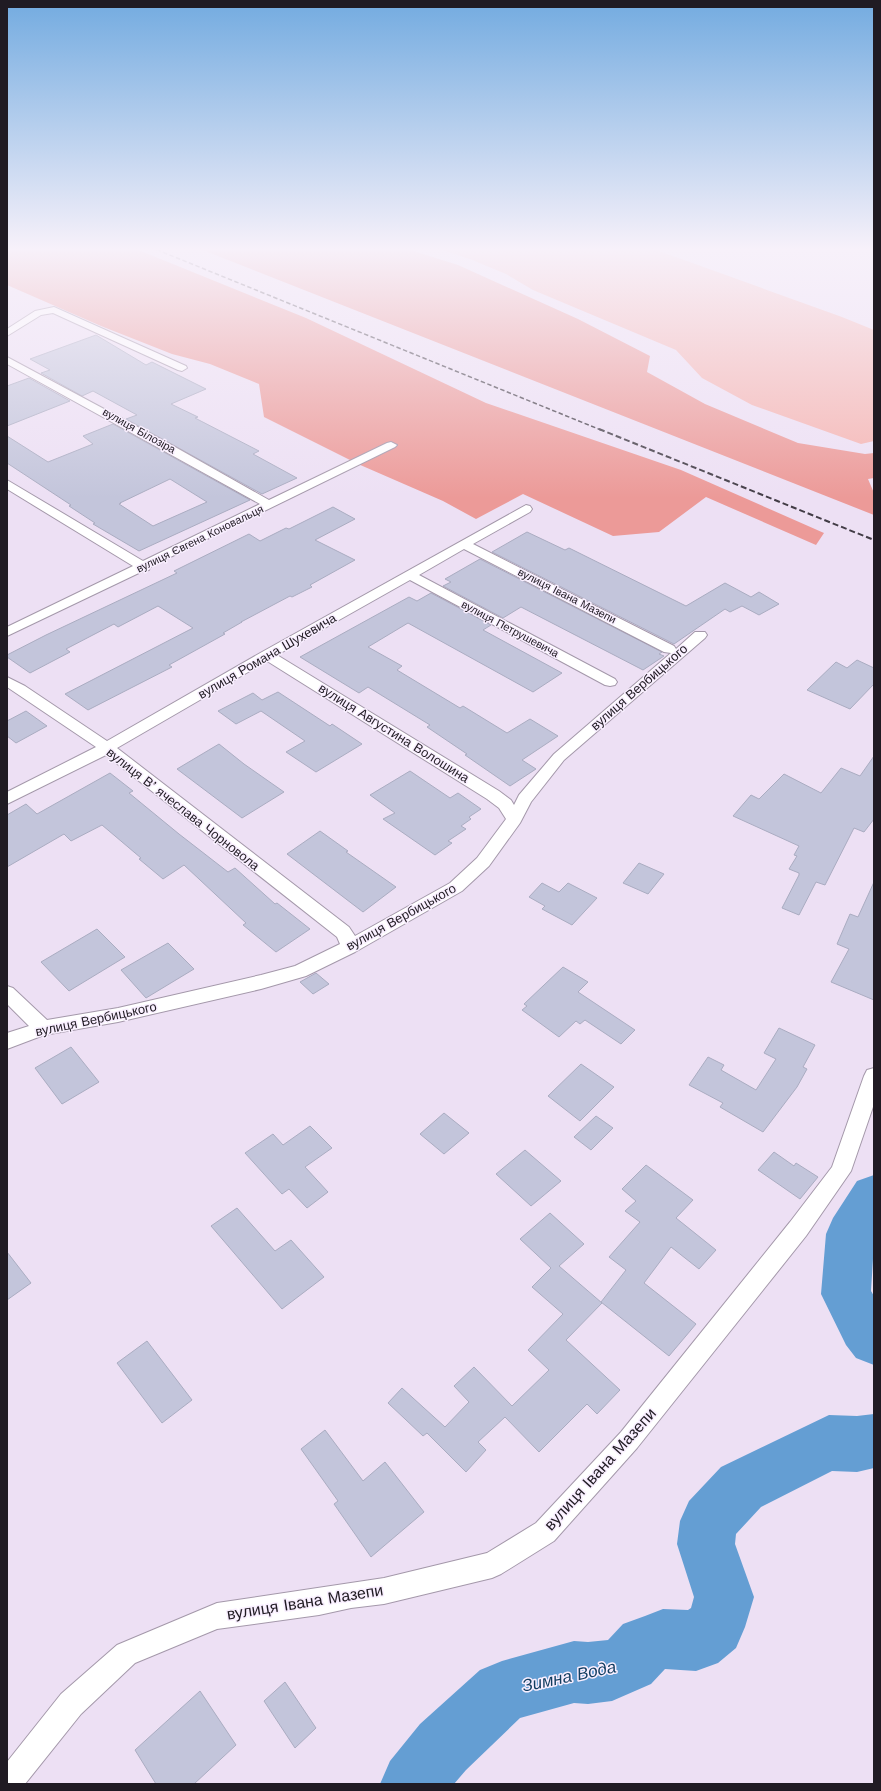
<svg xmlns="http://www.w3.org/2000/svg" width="881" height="1791" font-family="'Work Sans',sans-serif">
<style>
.green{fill:#f5b4b1}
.forest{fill:#ec9a98}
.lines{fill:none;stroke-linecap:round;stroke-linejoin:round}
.river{fill:#649ed3;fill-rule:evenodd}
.building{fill:#c3c5db;stroke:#aaacc1;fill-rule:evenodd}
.street-casing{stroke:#a498aa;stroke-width:2}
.street{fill:#fff;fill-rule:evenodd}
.rail-far1{stroke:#423c46;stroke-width:1.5;stroke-dasharray:4.5 2.5;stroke-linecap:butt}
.rail{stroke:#423c46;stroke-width:2;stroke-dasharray:6 3;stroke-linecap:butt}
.labels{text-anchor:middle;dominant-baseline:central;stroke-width:3;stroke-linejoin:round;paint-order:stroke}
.far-street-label{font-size:11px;fill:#201b23;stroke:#f9efff}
.street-label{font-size:13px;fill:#201b23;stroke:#f9efff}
.near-street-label{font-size:16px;fill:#201b23;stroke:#f9efff}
.near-water-label{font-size:17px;font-style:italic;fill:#103c5f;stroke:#f9efff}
</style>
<rect width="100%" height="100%" fill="#ede0f4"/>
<!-- green -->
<path class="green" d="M433 247H648L842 317 874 330V441L861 444 752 405 702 378 676 350 533 290 506 274 470 259Z"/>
<!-- forest -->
<g class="forest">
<path d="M7 247H131L306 318 486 403 681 470 824 533 816 545 706 497 659 532 613 536 523 494 476 519 443 501 358 464 264 417 259 384 210 364 172 354 101 326 7 285Z"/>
<path d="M195 247H401L458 265 578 319 650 356 647 372 705 404 798 443 865 454 874 453V478L868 479 874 493V515Z"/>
</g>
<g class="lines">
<!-- river -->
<g class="river">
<path d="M874 1175V1243L871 1291 874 1296V1365L856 1358 846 1345 821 1294 826 1234 833 1218 857 1181Z"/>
<path d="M874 1414V1468L857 1472 832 1471 761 1507 736 1534 735 1544 754 1597 745 1627 736 1648 718 1663 696 1671 665 1669 651 1684 612 1701 588 1704 574 1703 520 1718 466 1770 454 1784H380L390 1761 420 1724 480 1670 502 1661 574 1641 588 1642 608 1640 623 1624 645 1616 663 1609 688 1610 691 1608 694 1597 677 1544 680 1521 689 1501 721 1467 829 1415 857 1416Z"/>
</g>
</g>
<!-- building -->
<g class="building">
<path d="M96 335 146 365 152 362 206 389 171 404 198 417 195 418 259 451 253 454 297 478 262 494 126 419 137 415 93 391 82 396 41 373 50 370 30 359Z"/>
<path d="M29 378 70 401 7 426V386Z"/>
<path d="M113 424 250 500 139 551 93 524 95 523 69 506 71 505 7 463V436L48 462 93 444 83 436ZM170 479 207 502 153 526 119 504 121 503H120Z"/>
<path d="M333 507 355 519 315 540 355 560 310 585 312 587 292 597 290 596 241 622H242L223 633 225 634 169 665 172 667 88 710 65 694 193 628 158 606 118 627 114 624 66 649 70 652 30 673 7 657V655L46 635 177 573 174 571 249 534 260 541 286 528 289 529Z"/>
<path d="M527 532 565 550 569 548 686 606 725 583 751 597 759 592 779 604 759 615 742 606 730 612 725 609 674 644 492 552Z"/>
<path d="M480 559 662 652 659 654 664 656 643 670 521 607 503 618 443 586 451 582 445 579Z"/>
<path d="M431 593 491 625 483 630 562 673 533 692 408 623 368 647 402 666 397 670 460 708 463 706 507 733 530 719 558 736 522 760 536 769 510 786 465 755 467 754 427 727 430 725 368 687 359 693 300 657 409 597 417 601Z"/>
<path d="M857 660 874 668V684L850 709 807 690 836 662 847 668Z"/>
<path d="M278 692 330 726 332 724 362 744 316 772 286 752 305 741 261 711 236 724 218 711 253 693 262 700Z"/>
<path d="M26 711 47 726 16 743 7 736V721Z"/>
<path d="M219 744 244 764 284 792 242 818 177 769Z"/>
<path d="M874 756V819L864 832 854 828 825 885 816 882 799 915 782 908 799 875V873L789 869 797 856 794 855 799 846 733 816 751 795 759 799 784 774 821 793 841 768 860 776Z"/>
<path d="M410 771 450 798 458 793 481 809 469 817 471 819 461 826 466 829 448 841 452 843 435 855 383 819 395 813 370 795Z"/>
<path d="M110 773 133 791 129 793 179 834 228 872 235 868 275 904 277 903 310 929 276 952 243 925 246 923 184 865 163 879 139 859 141 858 102 825 71 841 64 834 7 867V815L26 804 37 814Z"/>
<path d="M320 831 348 851 346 852 396 887 363 912 287 854Z"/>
<path d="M639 863 664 874 648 894 623 883Z"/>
<path d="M874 882V1000L831 982 849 949 837 944 850 914 858 917Z"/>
<path d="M542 883 559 892 568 883 597 898 572 925 542 909 545 906 529 897Z"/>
<path d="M97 929 125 957 69 991 41 962Z"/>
<path d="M168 943 194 969 146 998 121 970Z"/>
<path d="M563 967 588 982 578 992 635 1030 621 1044 585 1020 580 1024 576 1021 559 1037 522 1010 527 1006 524 1004Z"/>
<path d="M316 973 329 984 313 994 300 982Z"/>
<path d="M779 1028 815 1045 803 1067 807 1069 797 1087 763 1132 720 1107 723 1103 689 1085 708 1057 724 1065 721 1070 756 1090 776 1059 764 1053Z"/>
<path d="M71 1047 99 1082 62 1104 35 1068Z"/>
<path d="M581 1064 614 1087 580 1121 548 1096Z"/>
<path d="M444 1113 469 1133 444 1154 420 1134Z"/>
<path d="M596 1116 613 1128 591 1150 574 1137Z"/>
<path d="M310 1126 332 1148 305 1167 328 1192 307 1208 289 1189 282 1194 245 1153 273 1134 283 1145Z"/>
<path d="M525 1150 561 1181 531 1206 496 1174Z"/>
<path d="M774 1152 794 1166 796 1163 818 1177 800 1199 758 1170Z"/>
<path d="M646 1165 693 1200 676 1218 716 1250 699 1269 671 1247 644 1283 696 1324 669 1356 601 1302 626 1270 609 1257 640 1222 625 1211 636 1201 622 1189Z"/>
<path d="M237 1208 275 1251 291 1240 324 1277 282 1309 211 1226Z"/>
<path d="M550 1213 584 1244 559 1266 602 1303 566 1340 620 1390 597 1414 587 1404 539 1452 505 1417 478 1442 486 1450 466 1472 427 1433 423 1436 388 1403 402 1388 445 1427 469 1402 454 1386 474 1367 512 1406 549 1370 528 1350 563 1314 532 1287 551 1268 520 1239Z"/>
<path d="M7 1252 31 1283 7 1300Z"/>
<path d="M147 1341 192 1400 162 1423 117 1363Z"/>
<path d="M325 1430 363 1481 385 1462 424 1512 371 1557 334 1504 338 1501 301 1449Z"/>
<path d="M285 1682 316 1728 295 1748 264 1701Z"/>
<path d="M200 1691 236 1745 194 1784H156L135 1750Z"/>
</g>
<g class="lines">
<!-- street casing -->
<g class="street-casing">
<g id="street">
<path d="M54 307 186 366 187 368 182 371 178 370 53 313 41 315 7 336V329L35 311Z"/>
<path d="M7 357 175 447 269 500 387 443 391 442 397 445 395 447 150 567 149 570 143 571 7 636V627L133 566 7 489V480L143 561 260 504 7 364Z"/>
<path d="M526 505 530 506 532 509 530 512 473 544 674 646 676 649 695 632H705L707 635 705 638 564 760 531 802 520 823 489 866 462 891 355 952 306 976 261 989 118 1022 44 1035 7 1049V1033L29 1026 7 1004V986L13 988 47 1020 118 1008 261 975 295 966 340 944 337 937 106 755 7 804V792L96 747 7 687V677L25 686 107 741 262 652ZM464 549 664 652 671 653 554 754 519 795 514 805 511 800 499 791 277 655 410 580 605 685 610 686 615 685 617 682 615 679 419 575ZM267 661 487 799 499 808 506 819 477 858 450 883 355 936 349 927 117 748Z"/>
<path d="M874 1068V1104L851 1171 806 1236 637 1448 554 1541 501 1574 492 1578 384 1604 351 1608 319 1615 217 1629 135 1663 81 1714 25 1784H7V1762L61 1694 117 1645 217 1603 384 1578 487 1553 536 1523 621 1432 790 1222 832 1167 864 1076 867 1070Z"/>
</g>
</g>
<!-- street -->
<use href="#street" class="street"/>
<!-- rail-far1 -->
<path class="rail-far1" d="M150 247 601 430"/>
<!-- rail -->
<path class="rail" d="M599 429 874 540"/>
</g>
<!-- sky -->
<linearGradient id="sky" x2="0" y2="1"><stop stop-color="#73abe0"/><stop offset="0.5" stop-color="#f7f1fa"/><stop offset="1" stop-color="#f7f1fa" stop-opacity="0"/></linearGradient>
<rect width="881" height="498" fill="url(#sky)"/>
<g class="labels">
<!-- far-street labels -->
<g class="far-street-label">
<text transform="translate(139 431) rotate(29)">вулиця Білозіра</text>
<text transform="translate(200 539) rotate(-26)">вулиця Євгена Коновальця</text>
<text transform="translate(567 596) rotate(27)">вулиця Івана Мазепи</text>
<text transform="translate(510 629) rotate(28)">вулиця Петрушевича</text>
</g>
<!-- street labels -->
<g class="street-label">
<text transform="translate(267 656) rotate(-30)">вулиця Романа Шухевича</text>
<text transform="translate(639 687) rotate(-41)">вулиця Вербицького</text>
<text transform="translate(394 733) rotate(32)">вулиця Августина Волошина</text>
<text transform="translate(183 809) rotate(38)">вулиця Вʼячеслава Чорновола</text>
<text transform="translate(401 917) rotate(-29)">вулиця Вербицького</text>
<text transform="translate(96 1019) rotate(-12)">вулиця Вербицького</text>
</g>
<!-- near-street labels -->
<g class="near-street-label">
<text transform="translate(600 1469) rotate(-48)">вулиця Івана Мазепи</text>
<text transform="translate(305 1602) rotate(-9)">вулиця Івана Мазепи</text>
</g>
<!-- near-water labels -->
<g class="near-water-label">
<text transform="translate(569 1676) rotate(-12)">Зимна Вода</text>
</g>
</g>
<!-- border -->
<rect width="881" height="1791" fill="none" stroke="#201b23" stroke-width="16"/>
</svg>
